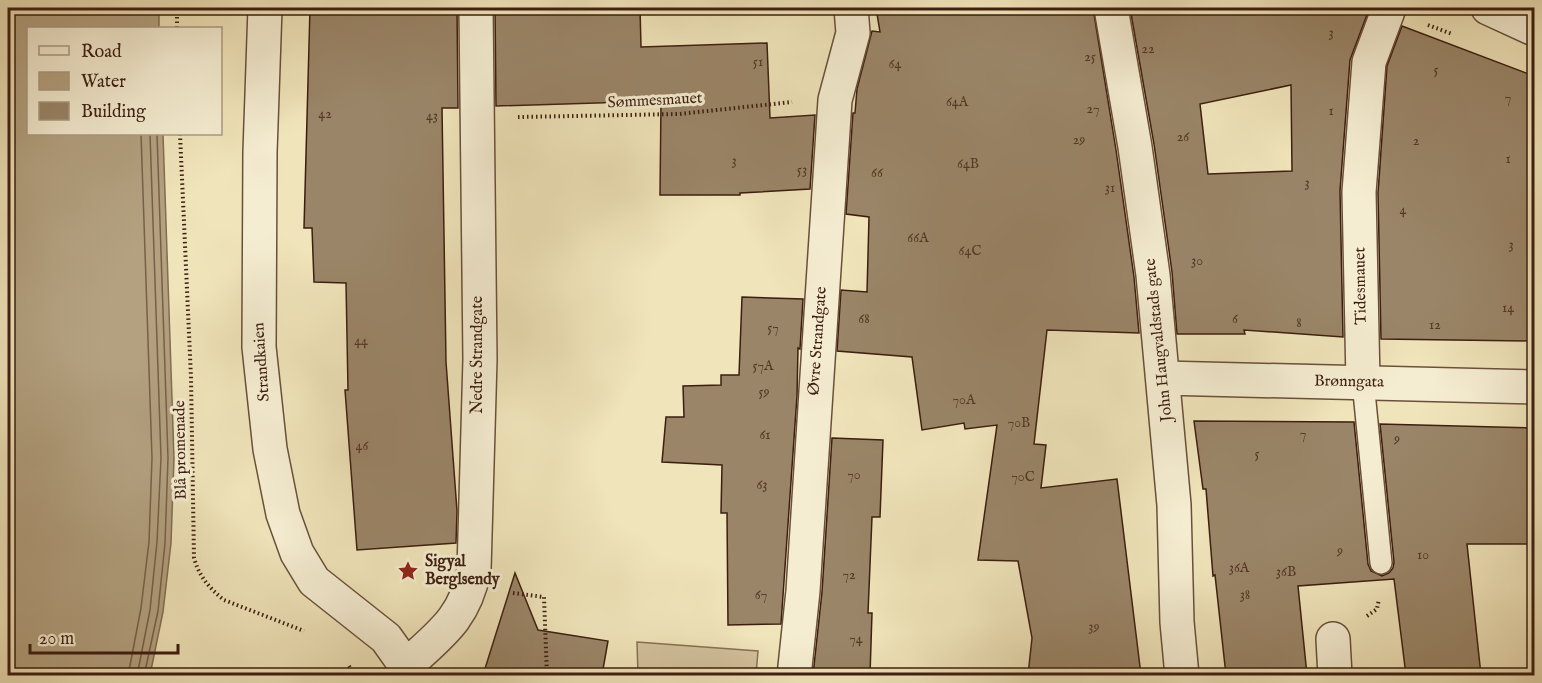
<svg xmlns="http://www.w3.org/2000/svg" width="1542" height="683" font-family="'IM FELL English',serif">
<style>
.green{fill:#d2c29d;stroke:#887056;stroke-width:1.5}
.water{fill:#b3a180;stroke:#846d53;stroke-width:1.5}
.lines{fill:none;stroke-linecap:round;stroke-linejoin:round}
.shore{stroke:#786048;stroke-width:1.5}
.building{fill:#9a8568;stroke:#3d1e10;stroke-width:1.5;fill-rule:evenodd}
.service-casing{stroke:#6a503a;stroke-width:24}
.minor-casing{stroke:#6a503a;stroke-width:36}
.tertiary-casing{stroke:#6a503a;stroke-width:36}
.path{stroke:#3d1e10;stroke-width:4;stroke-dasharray:1.5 3;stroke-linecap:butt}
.service{stroke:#f5edd2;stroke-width:21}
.minor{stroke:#f5edd2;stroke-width:33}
.tertiary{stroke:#f5edd2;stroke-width:33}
.labels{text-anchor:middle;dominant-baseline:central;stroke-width:6;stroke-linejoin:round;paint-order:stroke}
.number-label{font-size:14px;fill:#543826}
.street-label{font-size:16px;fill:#3d1e10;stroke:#f5edd2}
.poi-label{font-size:16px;font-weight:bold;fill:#3d1e10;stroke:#f5edd2;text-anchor:start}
</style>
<rect width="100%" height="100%" fill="#f0e4ba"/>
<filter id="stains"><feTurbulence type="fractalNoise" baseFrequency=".00333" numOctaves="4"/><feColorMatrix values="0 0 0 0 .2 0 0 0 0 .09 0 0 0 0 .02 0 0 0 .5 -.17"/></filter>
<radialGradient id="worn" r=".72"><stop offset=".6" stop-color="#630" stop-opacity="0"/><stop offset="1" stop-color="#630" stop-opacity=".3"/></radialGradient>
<!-- green -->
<path class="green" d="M637 642 758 651 756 675H638Z"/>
<!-- water -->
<path class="water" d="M8 8H159V28H28V134H163L174 458 171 543 163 612 150 675H8Z"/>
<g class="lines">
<!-- shore -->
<g class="shore">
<path d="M128 676 141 608 149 542 152 458 141 134"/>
<path d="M137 676 150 610 157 542 161 458 150 134"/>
<path d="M144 676 158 611 165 543 168 458 157 134"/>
</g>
</g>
<!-- building -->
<g class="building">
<path d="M310 8H457L458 108H442L446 362 457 511 456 543 357 550 345 390H348L346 283 314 282 312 228H304Z"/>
<path d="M495 8H640L641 47 767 43 770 118 815 115 810 189 740 193V195H660L661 101 496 106Z"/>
<path d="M876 8H1093L1116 150 1134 277 1139 333 1047 330 1034 444 1046 445 1041 488 1117 479 1141 675H1028L1032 638 1018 561 978 560 997 425 965 429 964 423 922 430 912 357 837 351 841 290 867 292 869 217 846 214 853 113H855L857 89 872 31 880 32Z"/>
<path d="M1130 8H1356L1368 12 1350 60 1340 191 1343 337 1244 330 1245 334H1177L1172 272 1154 144ZM1291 85 1292 171 1208 174 1200 104Z"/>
<path d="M1402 26 1534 76V341L1381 339 1378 193 1387 66Z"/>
<path d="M742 297 803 299 800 349 798 348 797 396 781 624 728 625 727 513H721L722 465 662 462 666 417H684L683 386 721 385V375H739Z"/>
<path d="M1194 421 1354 422 1368 564 1371 571 1382 576 1389 573 1393 568 1394 562 1380 424 1534 428V544H1467L1481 675H1406L1394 579 1298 586 1307 675H1226L1215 575 1213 576 1206 489H1203Z"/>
<path d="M832 438 883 440 880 517H872L868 613H872L870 675H813L822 592Z"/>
<path d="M515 573 538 630 608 641 602 675H483Z"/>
</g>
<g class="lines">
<!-- service casing -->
<g class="service-casing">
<path id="service" d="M1363 382 1381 563"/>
</g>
<!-- minor casing -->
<g class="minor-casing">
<g id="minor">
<path d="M1111 8 1135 147 1153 275 1174 505 1177 622 1182 676"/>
<path d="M1163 378 1534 387"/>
<path d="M1363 382 1359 192 1369 62 1388 11"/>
<path d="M1333 639 1335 676"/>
<path d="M407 665C441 634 465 618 474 570L480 359 476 8"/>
<path d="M794 676 803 591 835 100 853 33 851 8"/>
</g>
</g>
<!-- tertiary casing -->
<g class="tertiary-casing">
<g id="tertiary">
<path d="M265 8 260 152 259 347 270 449 283 514 297 553 314 581 386 638 413 676"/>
<path d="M1488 8 1534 29"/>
</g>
</g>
<!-- path -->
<g class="path">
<path d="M177 8V28"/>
<path d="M1428 25 1452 34"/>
<path d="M518 117 679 114 792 102"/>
<path d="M180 134 191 378 194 558C199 576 209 588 224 600L304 631"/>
<path d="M513 593 544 597 547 676"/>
<path d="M1367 616 1377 609 1379 599"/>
<path d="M349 666 355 676"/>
<path d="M725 676V671"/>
</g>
<!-- service -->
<use href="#service" class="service"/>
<!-- minor -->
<use href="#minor" class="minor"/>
<!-- tertiary -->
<use href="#tertiary" class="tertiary"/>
</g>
<!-- icons -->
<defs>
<g id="sight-bare" transform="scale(1.62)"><path d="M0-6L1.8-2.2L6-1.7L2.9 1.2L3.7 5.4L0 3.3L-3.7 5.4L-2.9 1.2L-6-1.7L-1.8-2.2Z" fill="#8f2418" stroke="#f5edd2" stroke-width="2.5" paint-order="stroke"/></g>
</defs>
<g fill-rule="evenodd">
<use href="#sight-bare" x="408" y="571"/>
</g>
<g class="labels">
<!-- number labels -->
<g class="number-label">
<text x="1331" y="33">3</text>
<text x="1148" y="49">22</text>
<text x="1090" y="57">25</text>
<text x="758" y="62">51</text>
<text x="895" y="64">64</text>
<text x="1436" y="70">5</text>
<text x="1508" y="98">7</text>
<text x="957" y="102">64A</text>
<text x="1093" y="109">27</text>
<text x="1331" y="111">1</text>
<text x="325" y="114">42</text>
<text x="432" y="116">43</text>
<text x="1183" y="137">26</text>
<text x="1079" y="140">29</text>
<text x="1416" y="141">2</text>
<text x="1508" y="159">1</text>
<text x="734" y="161">3</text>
<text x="968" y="164">64B</text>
<text x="802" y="170">53</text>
<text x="877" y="173">66</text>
<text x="1307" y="183">3</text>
<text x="1110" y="188">31</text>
<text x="1403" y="210">4</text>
<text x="918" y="238">66A</text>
<text x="1511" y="245">3</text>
<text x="970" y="251">64C</text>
<text x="1197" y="261">30</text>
<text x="1508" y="308">14</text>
<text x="864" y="319">68</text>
<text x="1235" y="319">6</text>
<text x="1299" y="323">8</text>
<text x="1435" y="325">12</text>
<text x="773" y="328">57</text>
<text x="361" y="341">44</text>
<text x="763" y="366">57A</text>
<text x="764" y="392">59</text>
<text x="964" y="400">70A</text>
<text x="1019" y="423">70B</text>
<text x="1303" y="434">7</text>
<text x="765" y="435">61</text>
<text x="1397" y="439">9</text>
<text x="362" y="446">46</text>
<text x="1257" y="454">5</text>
<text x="854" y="475">70</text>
<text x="1023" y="477">70C</text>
<text x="762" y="485">63</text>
<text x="1340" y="551">9</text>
<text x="1423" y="555">10</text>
<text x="1239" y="568">36A</text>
<text x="1286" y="572">36B</text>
<text x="849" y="575">72</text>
<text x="761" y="595">67</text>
<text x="1245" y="595">38</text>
<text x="1094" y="627">39</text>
<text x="856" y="639">74</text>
</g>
<!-- street labels -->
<g class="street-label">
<text transform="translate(655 101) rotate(-3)">Sømmesmauet</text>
<text transform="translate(1361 286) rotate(-91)">Tidesmauet</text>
<text transform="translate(1159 340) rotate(-96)">John Haugvaldstads gate</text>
<text transform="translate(818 341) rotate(-86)">Øvre Strandgate</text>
<text transform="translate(478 355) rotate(-90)">Nedre Strandgate</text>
<text transform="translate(262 362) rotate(-94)">Strandkaien</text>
<text transform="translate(1349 382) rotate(1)">Brønngata</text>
<text transform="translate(181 450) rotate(-91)">Blå promenade</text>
</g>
<!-- poi labels -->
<g class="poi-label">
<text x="425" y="562">Sigyal<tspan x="425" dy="18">Berglsendy</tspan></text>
</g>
</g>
<!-- margin -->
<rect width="1542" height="683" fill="none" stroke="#f0e4ba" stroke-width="30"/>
<rect x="9" y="9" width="1524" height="665" fill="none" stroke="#3d1e10" stroke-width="3"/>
<rect x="15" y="15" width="1512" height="653" fill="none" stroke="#3d1e10" stroke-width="1.5"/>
<!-- legend -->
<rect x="27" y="27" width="195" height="108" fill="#f5edd2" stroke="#ab9a84" stroke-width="1.5"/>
<rect x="39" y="46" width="30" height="9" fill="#f5edd2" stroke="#ab9a84" stroke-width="1.5"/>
<text x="81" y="57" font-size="18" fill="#3d1e10">Road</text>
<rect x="39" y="72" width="30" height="18" fill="#b3a180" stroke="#ab9a84" stroke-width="1.5"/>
<text x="81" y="87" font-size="18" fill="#3d1e10">Water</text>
<rect x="39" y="102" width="30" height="18" fill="#9a8568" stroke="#ab9a84" stroke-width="1.5"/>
<text x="81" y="117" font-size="18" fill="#3d1e10">Building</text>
<!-- scale -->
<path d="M30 644v9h148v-9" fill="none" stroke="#3d1e10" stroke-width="3"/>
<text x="39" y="644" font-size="18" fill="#3d1e10" stroke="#f5edd2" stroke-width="4.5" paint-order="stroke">20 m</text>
<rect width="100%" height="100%" filter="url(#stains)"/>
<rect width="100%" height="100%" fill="url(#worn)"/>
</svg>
